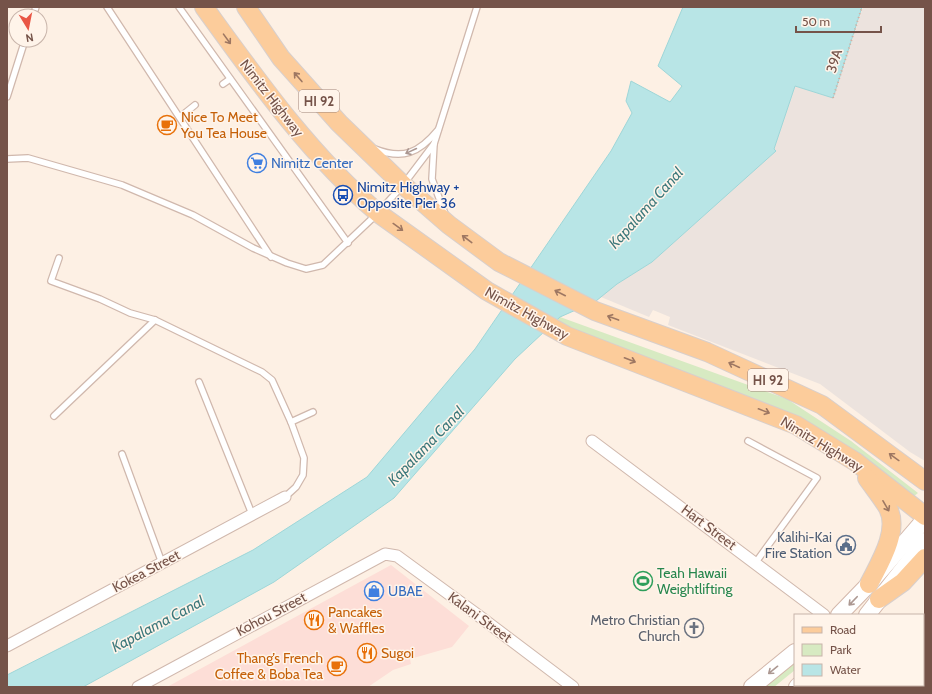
<svg xmlns="http://www.w3.org/2000/svg" width="932" height="694" font-family="Cabin,sans-serif">
<style>
.commercial{fill:#fdded7}
.industrial{fill:#ece3de}
.green{fill:#d7eac2}
.water{fill:#b8e5e6;stroke:#9ed6d8}
.lines{fill:none;stroke-linecap:round;stroke-linejoin:round}
.lane-casing{stroke:#d0b8ad;stroke-width:8}
.street-casing{stroke:#d0b8ad;stroke-width:13}
.secondary-casing{stroke:#d3b7aa;stroke-width:18}
.primary-casing{stroke:#d8cfcc;stroke-width:20}
.path{stroke:#d7ad9e;stroke-width:2;stroke-dasharray:1 3;stroke-linecap:butt}
.lane{stroke:#fff;stroke-width:5.5}
.street{stroke:#fff;stroke-width:11}
.secondary{stroke:#fff;stroke-width:16}
.primary{stroke:#fccc9b;stroke-width:18}
.oneway{stroke:#9e7762}
.oneway2{stroke:#ac9892}
.labels{text-anchor:middle;dominant-baseline:central;stroke-width:3;stroke-linejoin:round;paint-order:stroke}
.shield{fill:#fff4ea;stroke:#9e8379;stroke-width:1}
.shield-label{font-size:13px;font-weight:bold;fill:#755349}
.street-label{font-size:14px;fill:#755349;stroke:#fff4ea}
.food-label{font-size:14px;fill:#c56008;stroke:#fff4ea;text-anchor:start}
.shop-label{font-size:14px;fill:#366cbe;stroke:#fff4ea;text-anchor:start}
.transit-label{font-size:14px;fill:#164399;stroke:#fff4ea;text-anchor:start}
.service-label{font-size:14px;fill:#4e5e75;stroke:#fff4ea;text-anchor:end}
.leisure-label{font-size:14px;fill:#27864d;stroke:#fff4ea;text-anchor:start}
.worship-label{font-size:14px;fill:#5b616d;stroke:#fff4ea;text-anchor:end}
.water-label{font-size:15px;font-style:italic;fill:#3c787b;stroke:#fff4ea}
</style>
<rect width="100%" height="100%" fill="#fdf0e4"/>
<!-- commercial -->
<path class="commercial" d="M391 565 469 626 452 647 410 659 411 664 393 670 368 687H167Z"/>
<!-- industrial -->
<path class="industrial" d="M863 7H925V461L910 452 820 384 668 325 670 317 653 310 649 317 601 297 617 284 652 262 775 151 774 149 795 86 833 98Z"/>
<!-- green -->
<g class="green">
<path d="M560 317 787 399 851 441 918 493 913 497 850 448 549 327Z"/>
<path d="M795 658V670L774 687H760Z"/>
</g>
<!-- water -->
<path class="water" d="M683 7H862L833 98 795 86 774 149 776 151 652 262 617 284 596 301 560 317 515 359 394 498 274 582 83 687H7V675L253 550 367 477 475 349 611 151 632 113 626 101 631 81 670 102 682 86 658 66Z"/>
<g class="lines">
<!-- lane casing -->
<g class="lane-casing">
<g id="lane">
<path d="M107 7 271 257"/>
<path d="M179 7 348 243"/>
<path d="M33 16 36 7"/>
<path d="M223 84 230 79"/>
<path d="M7 97 25 40"/>
<path d="M180 117 195 105"/>
<path d="M434 144 432 179 445 214"/>
<path d="M375 149C403 160 419 153 438 130"/>
<path d="M7 159 28 158 122 185 193 215 253 248 287 263 306 269 323 265 378 213 403 185 434 144 477 7"/>
<path d="M59 258 51 281 100 299 130 313 155 320 262 372 272 380 291 422 304 458 303 475 296 487 285 497"/>
<path d="M199 382 252 514"/>
<path d="M54 416 155 320"/>
<path d="M291 422 313 412"/>
<path d="M748 441 817 478 756 562"/>
<path d="M122 454 162 563"/>
<path d="M908 687 909 685"/>
</g>
</g>
<!-- street casing -->
<g class="street-casing">
<g id="street">
<path d="M592 441 824 615"/>
<path d="M7 646 285 497"/>
<path d="M915 685 917 687"/>
<path d="M138 687 385 554 397 556 479 616 573 687"/>
</g>
</g>
<!-- secondary casing -->
<g class="secondary-casing">
<g id="secondary">
<path d="M839 615 869 584 925 519"/>
<path d="M867 615 925 541"/>
<path d="M752 687 795 652"/>
<path d="M797 687 799 685"/>
</g>
</g>
<!-- primary casing -->
<g class="primary-casing">
<g id="primary">
<path d="M204 7C257 80 309 154 378 213L487 291 567 336 796 425 856 462 925 516"/>
<path d="M246 7 281 58 339 123 403 185 449 225 499 262 595 311 707 352 822 405 925 481"/>
<path d="M867 478C874 488 882 498 888 508 900 531 879 564 869 584"/>
<path d="M879 599 903 582 925 558"/>
</g>
</g>
<!-- path -->
<path class="path" d="M833 98 862 7"/>
<!-- lane -->
<use href="#lane" class="lane"/>
<!-- street -->
<use href="#street" class="street"/>
<!-- secondary -->
<use href="#secondary" class="secondary"/>
<!-- primary -->
<use href="#primary" class="primary"/>
</g>
<!-- one-way arrows -->
<defs><path id="oneway-shaft" d="M-6 0H5M1.5-3L5.5 0L1.5 3" fill="none" stroke-width="1.6" stroke-linecap="round" stroke-linejoin="round"/></defs>
<g class="oneway">
<use href="#oneway-shaft" transform="translate(227 39) rotate(54)"/>
<use href="#oneway-shaft" transform="translate(298 77) rotate(-131)"/>
<use href="#oneway-shaft" transform="translate(398 227) rotate(36)"/>
<use href="#oneway-shaft" transform="translate(467 239) rotate(-143)"/>
<use href="#oneway-shaft" transform="translate(560 293) rotate(-153)"/>
<use href="#oneway-shaft" transform="translate(613 318) rotate(-160)"/>
<use href="#oneway-shaft" transform="translate(630 360) rotate(21)"/>
<use href="#oneway-shaft" transform="translate(734 365) rotate(-155)"/>
<use href="#oneway-shaft" transform="translate(764 411) rotate(21)"/>
<use href="#oneway-shaft" transform="translate(894 457) rotate(-144)"/>
<use href="#oneway-shaft" transform="translate(886 506) rotate(60)"/>
</g>
<g class="oneway2">
<use href="#oneway-shaft" transform="translate(411 151) rotate(155)"/>
<use href="#oneway-shaft" transform="translate(853 601) rotate(134)"/>
<use href="#oneway-shaft" transform="translate(773 670) rotate(141)"/>
</g>
<!-- icons -->
<defs>
<g id="cafe-ring" transform="scale(1)"><circle r="9.5" fill="#fff4ea" stroke="#e8710a" stroke-width="1.5"/><path d="M-5.5-4.5H6V0H3Q3 3.5 0 3.5H-2.5Q-5.5 3.5-5.5 0ZM3-3.2v2h1.7v-2ZM-6 4.5H4V6H-6Z" fill="#e8710a"/></g>
<g id="supermarket-ring" transform="scale(1)"><circle r="9.5" fill="#fff4ea" stroke="#3f7fe0" stroke-width="1.5"/><path d="M-6-5.5h2.5l.6 2H6L4.5 2H-2.5L-4.4-4H-6ZM-1.5 3.2a1.3 1.3 0 1 0 .1 0ZM3 3.2a1.3 1.3 0 1 0 .1 0Z" fill="#3f7fe0"/></g>
<g id="bus-ring" transform="scale(1)"><circle r="9.5" fill="#fff4ea" stroke="#1a4fb4" stroke-width="1.5"/><path d="M-5-6H5V4H4V6H2V4H-2V6H-4V4H-5ZM-3.5-4V0h7V-4ZM-3.5 1.2v1.5H-2V1.2ZM2 1.2v1.5H3.5V1.2Z" fill="#1a4fb4"/></g>
<g id="civic-ring" transform="scale(1)"><circle r="9.5" fill="#fff4ea" stroke="#5c6f8a" stroke-width="1.5"/><path d="M-.6-6.5H3V-4.5H.6V-3L4-1V1h2V6H-6V1h2V-1L-.6-3ZM-1.2 2.5V6h2.4V2.5Z" fill="#5c6f8a"/></g>
<g id="stadium-ring" transform="scale(1)"><circle r="9.5" fill="#fff4ea" stroke="#2e9e5b" stroke-width="1.5"/><path d="M0-5a6.5 5 0 1 0 0 10a6.5 5 0 1 0 0-10ZM-3.5-1.8h7v3.6h-7Z" fill="#2e9e5b"/></g>
<g id="shop-ring" transform="scale(1)"><circle r="9.5" fill="#fff4ea" stroke="#3f7fe0" stroke-width="1.5"/><path d="M-5-2.5h2.3a2.7 3.5 0 0 1 5.4 0H5L5.5 6h-11ZM-1.5-2.5h3a1.5 2.3 0 0 0-3 0Z" fill="#3f7fe0"/></g>
<g id="restaurant-ring" transform="scale(1)"><circle r="9.5" fill="#fff4ea" stroke="#e8710a" stroke-width="1.5"/><path d="M-5-6h1v4h1v-4h1v4h1v-4h1v5L-1.5 .5V6h-2V.5L-5-1ZM5-6V6H3V1.5H1.5Q1.5-4 5-6Z" fill="#e8710a"/></g>
<g id="church-ring" transform="scale(1)"><circle r="9.5" fill="#fff4ea" stroke="#6b7280" stroke-width="1.5"/><path d="M-1.2-6h2.4v3.5h3.3v2.4h-3.3V6h-2.4V-.1h-3.3v-2.4h3.3Z" fill="#6b7280"/></g>
</defs>
<g fill-rule="evenodd">
<use href="#cafe-ring" x="167" y="125"/>
<use href="#supermarket-ring" x="257" y="163"/>
<use href="#bus-ring" x="343" y="195"/>
<use href="#civic-ring" x="846" y="545"/>
<use href="#stadium-ring" x="643" y="581"/>
<use href="#shop-ring" x="374" y="591"/>
<use href="#restaurant-ring" x="314" y="620"/>
<use href="#church-ring" x="694" y="628"/>
<use href="#restaurant-ring" x="367" y="653"/>
<use href="#cafe-ring" x="337" y="666"/>
</g>
<g class="labels">
<!-- shield labels -->
<g class="shield">
<rect x="299" y="90" width="40" height="22" rx="3"/>
<rect x="748" y="369" width="40" height="22" rx="3"/>
</g>
<g class="shield-label">
<text x="319" y="101">HI 92</text>
<text x="768" y="380">HI 92</text>
</g>
<!-- street labels -->
<g class="street-label">
<text transform="translate(834 61) rotate(-73)">39A</text>
<text transform="translate(272 98) rotate(52)">Nimitz Highway</text>
<text transform="translate(527 313) rotate(29)">Nimitz Highway</text>
<text transform="translate(822 444) rotate(31)">Nimitz Highway</text>
<text transform="translate(709 527) rotate(37)">Hart Street</text>
<text transform="translate(146 571) rotate(-28)">Kokea Street</text>
<text transform="translate(271 614) rotate(-28)">Kohou Street</text>
<text transform="translate(480 617) rotate(36)">Kalani Street</text>
</g>
<!-- food labels -->
<g class="food-label">
<text x="181" y="117">Nice To Meet<tspan x="181" dy="16">You Tea House</tspan></text>
<text x="328" y="612">Pancakes<tspan x="328" dy="16">&amp; Waffles</tspan></text>
<text x="381" y="653">Sugoi</text>
<text x="323" y="658" text-anchor="end">Thang’s French<tspan x="323" dy="16">Coffee &amp; Boba Tea</tspan></text>
</g>
<!-- shop labels -->
<g class="shop-label">
<text x="271" y="163">Nimitz Center</text>
<text x="388" y="591">UBAE</text>
</g>
<!-- transit labels -->
<g class="transit-label">
<text x="357" y="187">Nimitz Highway +<tspan x="357" dy="16">Opposite Pier 36</tspan></text>
</g>
<!-- service labels -->
<g class="service-label">
<text x="832" y="537">Kalihi-Kai<tspan x="832" dy="16">Fire Station</tspan></text>
</g>
<!-- leisure labels -->
<g class="leisure-label">
<text x="657" y="573">Teah Hawaii<tspan x="657" dy="16">Weightlifting</tspan></text>
</g>
<!-- worship labels -->
<g class="worship-label">
<text x="680" y="620">Metro Christian<tspan x="680" dy="16">Church</tspan></text>
</g>
<!-- water labels -->
<g class="water-label">
<text transform="translate(646 208) rotate(-48)">Kapalama Canal</text>
<text transform="translate(426 446) rotate(-46)">Kapalama Canal</text>
<text transform="translate(158 624) rotate(-28)">Kapalama Canal</text>
</g>
</g>
<!-- border -->
<rect width="932" height="694" fill="none" stroke="#755349" stroke-width="16"/>
<!-- legend -->
<rect x="794" y="614" width="130" height="72" fill="#fff4ea" stroke="#c8b4aa"/>
<rect x="802" y="627" width="20" height="6" fill="#fccc9b" stroke="#c8b4aa"/>
<text x="830" y="634" font-size="12" fill="#755349">Road</text>
<rect x="802" y="644" width="20" height="12" fill="#d7eac2" stroke="#c8b4aa"/>
<text x="830" y="654" font-size="12" fill="#755349">Park</text>
<rect x="802" y="664" width="20" height="12" fill="#b8e5e6" stroke="#c8b4aa"/>
<text x="830" y="674" font-size="12" fill="#755349">Water</text>
<!-- north arrow -->
<g transform="translate(28 28) rotate(170)"><circle r="19" fill="#fff4ea" stroke="#c8b4aa"/>
<path d="M0-3L7 15L0 10L-7 15Z" fill="#e95746"/>
<text y="-6" font-size="11" font-weight="bold" text-anchor="middle" fill="#755349">N</text>
</g>
<!-- scale -->
<path d="M796 26v6h85v-6" fill="none" stroke="#755349" stroke-width="2"/>
<text x="802" y="26" font-size="12" fill="#755349" stroke="#fff4ea" stroke-width="3" paint-order="stroke">50 m</text>
</svg>
